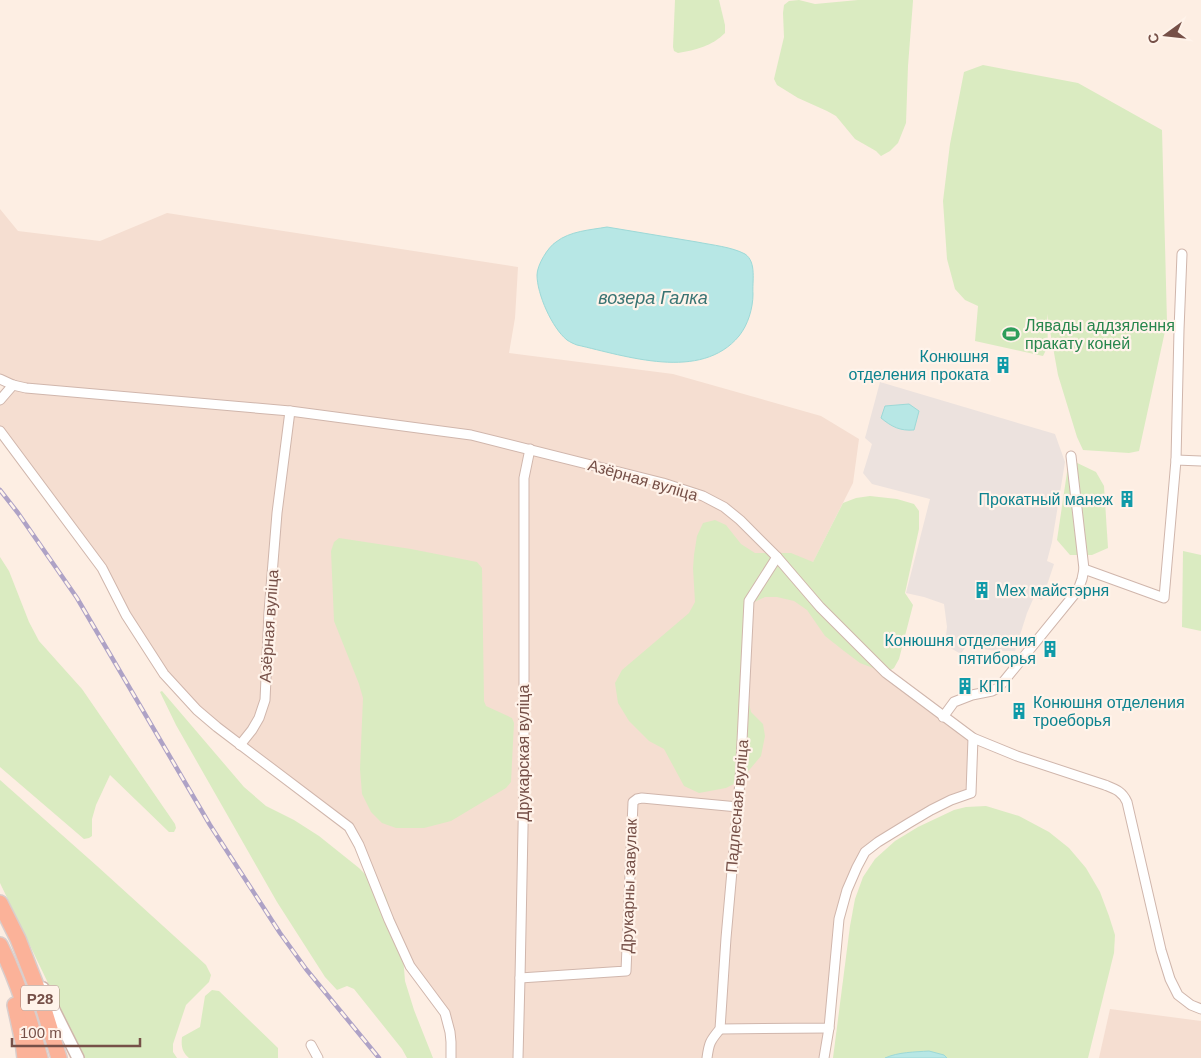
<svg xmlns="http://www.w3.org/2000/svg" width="1201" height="1058" font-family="Helvetica,sans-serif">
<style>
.residential{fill:#f5ded1}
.industrial{fill:#ece2de}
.green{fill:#daebc1}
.water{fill:#b7e7e5;stroke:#9dd9d7}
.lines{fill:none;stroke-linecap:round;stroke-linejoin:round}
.minor-casing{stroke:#d0b6ac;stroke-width:11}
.tertiary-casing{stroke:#d0b6ac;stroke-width:14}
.trunk-casing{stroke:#d9cecc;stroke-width:18}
.minor{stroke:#fff;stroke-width:9}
.tertiary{stroke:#fff;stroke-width:11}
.trunk{stroke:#fbb299;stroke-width:15}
.rail-casing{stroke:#aea2c6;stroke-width:4.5}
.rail{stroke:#fff3ea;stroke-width:2.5;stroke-dasharray:8;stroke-linecap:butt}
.labels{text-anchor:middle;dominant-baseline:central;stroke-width:4.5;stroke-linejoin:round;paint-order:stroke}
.shield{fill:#fff3ea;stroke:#9f8179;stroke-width:1}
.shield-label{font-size:15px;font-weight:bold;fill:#765048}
.leisure-label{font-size:16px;fill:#27864d;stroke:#fff3ea;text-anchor:start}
.culture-label{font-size:16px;fill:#0d838f;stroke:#fff3ea;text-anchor:end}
.street-label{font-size:16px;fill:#765048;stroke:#fff3ea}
.water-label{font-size:18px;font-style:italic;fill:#397473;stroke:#fff3ea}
</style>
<rect width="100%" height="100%" fill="#fdeee3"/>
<!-- residential -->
<g class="residential">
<path d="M0 209 18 231 100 241 167 213 518 267 515 318 509 353 673 374 821 416 859 439 853 483 803 582 886 673 973 738 971 793 951 800 865 852 839 919 826 1058H451L447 1021 417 976 349 827 240 745 164 674 102 568 0 431V400L13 386 0 379Z"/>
<path d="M1110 1009 1201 1021V1058H1099Z"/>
</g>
<!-- industrial -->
<path class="industrial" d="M880 382 1055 434 1065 462 1052 542 1047 561 1054 564 1042 600 1034 597 1027 613 1015 651H996L966 646 961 654 945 645 947 627 944 604 924 597 906 593 930 499 872 484 863 473 872 444 865 438Z"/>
<!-- green -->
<g class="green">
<path d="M675 0H719L725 25V33C712 46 696 50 678 53L674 51 673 47Z"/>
<path d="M799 0 815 4 858 0H913V1L908 66 906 123 898 143 890 151 881 156 876 151 855 139 836 116 827 111 798 98 777 85 774 79 784 37 783 13 784 5 789 1Z"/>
<path d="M983 65 1078 83 1162 130 1167 322 1139 451 1129 453 1083 450 1077 437 1058 375 1047 314 1048 346 1043 356 975 341 978 306 965 300 955 289 947 259 943 201 950 144 964 72Z"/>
<path d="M1069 459 1096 472 1104 486 1108 548 1092 555H1070L1057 540Z"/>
<path d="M870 496 897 499 914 504 919 511V529L905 593 913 605 899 659 894 668 886 673 860 663 844 651 825 636 807 610 794 601 777 597H765L750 604 743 676 751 712 763 724 765 736 761 756 740 781 726 788 699 793 684 786 664 749 649 741 629 721 618 703 615 683 622 670 689 613 695 602 693 568 694 555 697 536 703 523 715 520 726 525 741 544 755 553H791L813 562 843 503 856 498Z"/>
<path d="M339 538 411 549 477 562 482 568 484 701 486 706 512 718 514 723 511 782 506 788 451 821 424 828H396L382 823 371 812 362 794 360 769 363 698 359 684 334 621 331 551 334 542Z"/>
<path d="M1183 551 1201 555V631L1182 627Z"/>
<path d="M0 557 9 571 29 622 39 641 82 689 175 824 176 828 174 832H169L110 775 96 805 92 819V836L89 838 84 839 0 767Z"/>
<path d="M162 691 244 787 266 806 294 820 319 836 359 868 385 894 402 943 405 981 414 1010 433 1058H407L402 1049 354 989 347 986 337 990 325 977 277 902 176 725 160 692Z"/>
<path d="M0 780 97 866 206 965 211 975 209 982 186 1005 173 1044V1052L177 1058H84L0 883Z"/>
<path d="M986 806 1019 816 1049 832 1069 848 1086 868 1100 892 1109 916 1115 935 1114 953 1088 1058H833L850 926 855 899 863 877 875 859 895 841 918 827 954 810 966 807Z"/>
<path d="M212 990 219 991 278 1048V1058H189C182 1052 181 1046 182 1037L200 1027 205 996Z"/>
</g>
<!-- water -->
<g class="water">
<path d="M607 227C637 232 667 237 697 242 712 245 732 247 745 254 757 262 752 282 753 294 753 308 748 325 739 336 701 382 626 356 577 345 574 344 570 342 567 340 552 328 537 294 537 275 537 265 548 247 556 242 570 231 590 230 607 227Z"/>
<path d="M909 404 919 411 914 430C900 431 892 427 881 418L885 406Z"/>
<path d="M929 1051 944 1055 947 1058H885C898 1052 915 1052 929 1051Z"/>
</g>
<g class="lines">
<!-- minor casing -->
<g class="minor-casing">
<g id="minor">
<path d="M0 379 13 385 26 388 290 411 471 435 663 483 703 496 724 507 740 520 777 557 820 607 886 673 973 738 1017 756 1105 785C1115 789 1122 791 1127 802L1161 950 1170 979 1178 995 1191 1005 1201 1009"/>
<path d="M0 400 13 385"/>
<path d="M0 431 102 568 126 615 164 674 197 710 217 727 349 827 359 845 389 920 410 966 445 1013 450 1032 451 1042V1058"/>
<path d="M1071 456 1084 569"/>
<path d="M1176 460 1179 330 1182 254"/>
<path d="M943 717 954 702 972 695 992 691 998 688 1004 681 1078 590 1082 579 1084 569 1164 598 1176 460 1201 461"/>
<path d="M240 745 252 730 259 718 265 700 269 612 277 513 290 411"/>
<path d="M520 978 626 971 633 802 637 799 642 798 738 807"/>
<path d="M720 1029 829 1028 839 919 847 890 857 867 865 852 878 842 909 823 931 810 951 800 971 793 973 738"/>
<path d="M311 1045 318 1058"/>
<path d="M518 1058 520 978 524 779V478L530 449"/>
<path d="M707 1058C709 1043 710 1041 720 1029L726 938 740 781 749 601 777 557"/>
<path d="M824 1058 829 1028"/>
</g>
</g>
<!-- tertiary casing -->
<g class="tertiary-casing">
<path id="tertiary" d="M43 988 78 1058"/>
</g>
<!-- trunk casing -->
<g class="trunk-casing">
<g id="trunk">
<path d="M0 903 18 939 39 993 59 1058"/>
<path d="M0 945C18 981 30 1020 40 1058"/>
<path d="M15 1005 23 1042 25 1058"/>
</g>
</g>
<!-- minor -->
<use href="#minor" class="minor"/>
<!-- tertiary -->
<use href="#tertiary" class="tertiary"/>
<!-- trunk -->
<use href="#trunk" class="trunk"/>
<!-- rail casing -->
<g class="rail-casing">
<path id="rail" d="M0 490 18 513 77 598 210 825 280 933 306 969 379 1058"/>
</g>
<!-- rail -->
<use href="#rail" class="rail"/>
</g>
<!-- icons -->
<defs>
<g id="stadium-bare" transform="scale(1.35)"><path d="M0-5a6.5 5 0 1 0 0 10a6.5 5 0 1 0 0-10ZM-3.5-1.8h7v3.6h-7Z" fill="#2e9e5b" stroke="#fff3ea" stroke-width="2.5" paint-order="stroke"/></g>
<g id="building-bare" transform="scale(1.35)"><path d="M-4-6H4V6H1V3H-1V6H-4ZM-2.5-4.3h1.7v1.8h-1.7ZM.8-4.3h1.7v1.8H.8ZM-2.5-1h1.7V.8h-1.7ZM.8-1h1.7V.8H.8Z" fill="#0f9aa8" stroke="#fff3ea" stroke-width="2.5" paint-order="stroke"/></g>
</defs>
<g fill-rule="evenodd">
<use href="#stadium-bare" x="1011" y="334"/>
<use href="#building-bare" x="1003" y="365"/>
<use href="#building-bare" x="1127" y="499"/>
<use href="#building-bare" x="982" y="590"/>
<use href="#building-bare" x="1050" y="649"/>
<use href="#building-bare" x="965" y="686"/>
<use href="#building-bare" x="1019" y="711"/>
</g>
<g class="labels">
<!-- shield labels -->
<rect class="shield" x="21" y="985.5" width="38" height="25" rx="4"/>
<g class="shield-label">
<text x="40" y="998">Р28</text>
</g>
<!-- leisure labels -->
<g class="leisure-label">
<text x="1025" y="325">Лявады аддзялення<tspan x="1025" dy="18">пракату коней</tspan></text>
</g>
<!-- culture labels -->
<g class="culture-label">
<text x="989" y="356">Конюшня<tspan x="989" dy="18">отделения проката</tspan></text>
<text x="1113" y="499">Прокатный манеж</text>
<text x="996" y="590" text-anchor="start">Мех майстэрня</text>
<text x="1036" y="640">Конюшня отделения<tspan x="1036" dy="18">пятиборья</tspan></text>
<text x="979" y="686" text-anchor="start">КПП</text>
<text x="1033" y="702" text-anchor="start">Конюшня отделения<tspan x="1033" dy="18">троеборья</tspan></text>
</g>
<!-- street labels -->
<g class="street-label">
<text transform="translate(643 480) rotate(16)">Азёрная вуліца</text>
<text transform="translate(269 626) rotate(-86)">Азёрная вуліца</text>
<text transform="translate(523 753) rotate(-90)">Друкарская вуліца</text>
<text transform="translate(737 806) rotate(-85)">Падлесная вуліца</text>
<text transform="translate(629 886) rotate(-88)">Друкарны завулак</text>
</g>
<!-- water labels -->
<g class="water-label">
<text x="653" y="298">возера Галка</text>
</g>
</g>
<!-- north arrow -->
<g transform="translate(1166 35) rotate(255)" stroke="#fff3ea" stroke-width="4" paint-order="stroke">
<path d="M0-4L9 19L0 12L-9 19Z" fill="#765048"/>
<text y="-8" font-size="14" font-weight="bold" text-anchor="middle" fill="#765048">С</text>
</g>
<!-- scale -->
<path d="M12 1038v8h128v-8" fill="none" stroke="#765048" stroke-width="2.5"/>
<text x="20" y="1038" font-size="15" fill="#765048" stroke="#fff3ea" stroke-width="4" paint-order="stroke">100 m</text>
</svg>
